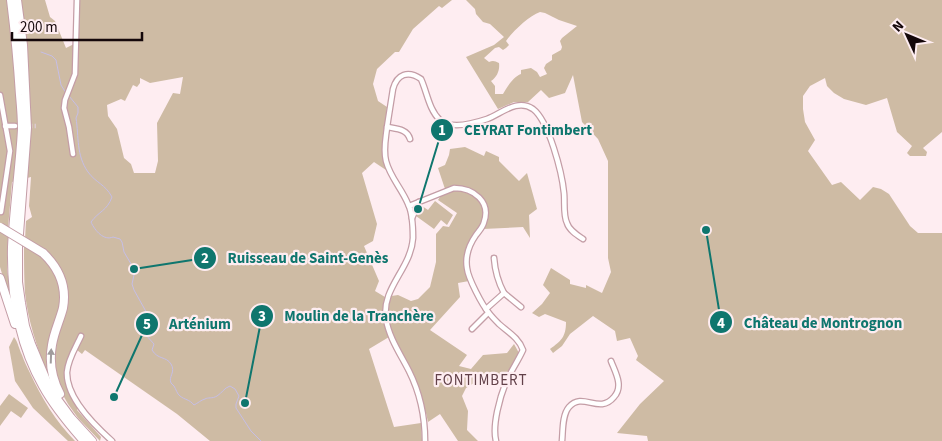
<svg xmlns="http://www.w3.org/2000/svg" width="942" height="441" font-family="'Source Sans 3',sans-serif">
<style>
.green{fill:#cebba4;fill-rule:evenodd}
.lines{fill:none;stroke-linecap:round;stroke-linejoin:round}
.stream{stroke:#c6bee6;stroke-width:1}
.minor-tunnel{stroke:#dbcace;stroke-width:4.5;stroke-dasharray:4.5 2;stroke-linecap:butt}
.minor-casing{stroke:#c49da6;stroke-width:7}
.trunk-casing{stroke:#c49da6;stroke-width:10}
.minor{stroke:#fff;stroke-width:4.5}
.trunk{stroke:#fff;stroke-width:8}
.trunk-bridge-casing{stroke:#c49da6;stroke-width:10;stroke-linecap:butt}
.trunk-bridge{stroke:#fff;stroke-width:8}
.oneway{fill:#a19c9d}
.labels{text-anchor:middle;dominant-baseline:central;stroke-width:4.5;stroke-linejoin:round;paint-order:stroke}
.neighbourhood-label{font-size:15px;letter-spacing:1px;fill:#624149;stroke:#feedf1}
.leader{fill:none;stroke:#0f766e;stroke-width:2}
.callout-dot{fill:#0f766e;stroke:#feedf1;stroke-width:2}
.mark-label{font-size:15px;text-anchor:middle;font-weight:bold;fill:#fff}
.callout-label{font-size:15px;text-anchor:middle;font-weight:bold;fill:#0f766e;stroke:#feedf1;stroke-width:4.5;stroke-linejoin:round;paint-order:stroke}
</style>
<rect width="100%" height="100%" fill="#feedf1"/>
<!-- green -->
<g class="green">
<path d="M0 0H45L50 17 55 21 66 48 74 44V0H452L442 8 439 6 413 29 399 52H395L377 69 373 84 378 101 387 107 382 148 386 170 374 162 362 173 377 224 373 241 364 246 379 281 375 291 385 297 398 295 411 301 418 299 430 287 436 262V234L443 226 449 227 457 213 438 200 445 189 438 168 445 165 449 155 450 149 465 147 484 156 486 151 499 157V161L519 181 527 173 537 209 529 215 530 238 523 227 483 229 465 257 469 281 458 283 460 297 430 330 467 355 459 366 471 369 483 355 507 353 514 344 519 353 506 376 488 374 466 388 462 396 468 411 467 430 478 441H458L440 414 428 422 426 413 389 337 369 349 394 427 421 423 422 441H210L177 414 85 350 82 354 77 350 65 374 67 388 79 407 77 410 101 437 100 441 78 418 68 404 59 388 54 369 57 339 62 325 66 297 64 281 25 239 26 221 32 217 29 206 31 177 12 182 8 228 0 224ZM183 77 180 94 173 93 157 123 158 161 155 173H134L131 164 124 158 117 129 108 116 107 105 121 99 125 101 133 85 137 87 140 83V78L150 83Z"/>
<path d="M466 0H942V132L923 148 927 152 926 156H910L907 153 912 146 897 132 887 98 866 105 844 99 834 93 827 86 825 78 810 86 803 96V109L805 122 815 140 808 151 832 185 841 182 860 200 873 187 881 189 889 194 910 226 918 233H942V441H648L647 436 617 433 640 404 664 381 636 360 638 356 630 338 617 341 615 331 593 316 570 334 562 346 553 353 550 349C561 341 566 337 566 322L545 314 539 317 532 313 542 304 550 293 543 285 551 268 570 280V284L586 288V285L602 293 611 272 608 258V161L598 139 582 122 573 75 565 93 549 98 541 90 528 102H514L498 109 466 57 494 45 504 37 490 24 483 22 476 14 475 9ZM540 12 545 13 559 20 577 26 562 38 560 41 562 47 561 50 552 55V60L546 64 544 68 547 74 540 77 537 72 531 68 521 70V74C513 77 507 87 503 94H495V86L491 81C497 77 500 70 499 63 495 61 493 60 489 62L484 58 495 48 499 47 503 50 506 48 509 45 506 41C513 31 529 16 540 12Z"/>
<path d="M435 201 453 215 447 225 441 220 434 229 416 216 422 206 428 210Z"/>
<path d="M0 231 8 236 7 270 10 290H7L0 267Z"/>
<path d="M24 246C33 251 44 256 50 264 65 284 60 308 56 331 54 345 52 359 50 373L48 374C37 348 28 321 25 293 24 277 24 262 24 246Z"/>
<path d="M14 337C18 342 19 349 22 355 24 361 27 367 30 373 41 397 56 422 75 441H68L33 408 15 381 9 347Z"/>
<path d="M9 394 28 408 21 418 11 411 0 426V406Z"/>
</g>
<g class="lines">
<!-- stream -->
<g class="stream">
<path d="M41 52 52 56 56 60 61 85 66 93"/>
<path d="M69 96 78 107V113L76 118C79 137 76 155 88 172 96 183 105 184 112 197 107 211 99 211 91 222 95 231 104 241 113 237L120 239 122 242 124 252 134 269V275L132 284 134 290 149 317 143 328 145 334 154 344 152 350C158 360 166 356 171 364 176 372 168 377 171 383 172 384 173 385 174 386 176 389 177 394 180 396 185 400 189 399 194 405 198 403 201 400 205 399 208 397 212 399 217 396 222 393 224 388 230 386L235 389 239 396 236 404V408L251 431 261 441"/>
</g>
<!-- minor-tunnel -->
<path class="minor-tunnel" d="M15 126H36"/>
<!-- minor casing -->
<g class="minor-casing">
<g id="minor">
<path d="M0 95 10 151 1 212"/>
<path d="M5 126H15"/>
<path d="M387 127C397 129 407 129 410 139"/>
<path d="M73 154 69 127 64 108 65 100 75 74 77 0"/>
<path d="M409 206 454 188C474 188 491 202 484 222 483 227 479 231 476 235 469 245 465 256 467 268 468 278 482 305 489 313 492 317 496 321 499 324 508 332 519 338 523 350 518 361 511 371 506 382 500 397 492 425 496 441"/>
<path d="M412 218 419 202"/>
<path d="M494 258C495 271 498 282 504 293"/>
<path d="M486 309 504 293 521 307"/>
<path d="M472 329 488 313"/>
<path d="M81 336C76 347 68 359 67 372 66 398 94 425 112 441"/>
<path d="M425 441C425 416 420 393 409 371 401 355 389 338 386 319 381 288 411 269 413 238 413 228 413 214 408 204 402 189 390 177 386 161 383 149 386 138 387 127 389 114 391 102 393 89 397 74 408 70 421 79 427 92 429 110 440 120 451 130 475 123 487 119 501 114 517 98 533 109 549 121 562 173 564 193 565 202 563 215 567 223 569 230 577 235 583 239"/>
<path d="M562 441C563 431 562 415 569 407 583 391 599 415 614 397 624 386 615 372 611 361"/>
</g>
</g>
<!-- trunk casing -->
<g class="trunk-casing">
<g id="trunk">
<path d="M11 0C15 32 18 63 20 95 21 106 22 118 22 129 20 168 14 207 12 247 11 295 19 344 43 386 54 406 69 424 84 441"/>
<path d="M17 0 23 45 27 128 18 247V282L21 303 25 326 31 344 46 380 57 399 71 418 92 441"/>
<path d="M43 253C59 268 67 286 63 308 60 320 54 332 52 345 49 362 52 379 60 394"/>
<path d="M0 278 15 324"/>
</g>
</g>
<!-- minor -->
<use href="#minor" class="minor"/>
<!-- trunk -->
<use href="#trunk" class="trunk"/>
<!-- trunk-bridge casing -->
<g class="trunk-bridge-casing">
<path id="trunk-bridge" d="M0 227 43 253"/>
</g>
<!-- trunk-bridge -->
<use href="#trunk-bridge" class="trunk-bridge"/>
</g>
<!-- one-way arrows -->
<defs><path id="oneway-solid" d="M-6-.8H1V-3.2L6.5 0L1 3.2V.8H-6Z" transform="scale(1.25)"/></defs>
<use class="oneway" href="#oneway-solid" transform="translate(51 356) rotate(-88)"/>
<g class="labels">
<!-- neighbourhood labels -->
<g class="neighbourhood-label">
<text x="481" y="380">FONTIMBERT</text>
</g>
</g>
<!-- callouts -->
<path class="leader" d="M418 209L442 130M134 269L205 258M245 403L262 316M706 230L721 322M114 397L147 324"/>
<g class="callout-dot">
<circle cx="418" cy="209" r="5"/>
<circle cx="134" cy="269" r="5"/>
<circle cx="245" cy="403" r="5"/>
<circle cx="706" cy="230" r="5"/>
<circle cx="114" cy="397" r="5"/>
<circle cx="442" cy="130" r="12"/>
<circle cx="205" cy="258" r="12"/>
<circle cx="262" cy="316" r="12"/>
<circle cx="721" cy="322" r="12"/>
<circle cx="147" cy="324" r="12"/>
</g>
<g class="mark-label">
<text x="442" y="135">1</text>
<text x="205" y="263">2</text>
<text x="262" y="321">3</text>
<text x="721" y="328">4</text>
<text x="147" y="329">5</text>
</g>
<g class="callout-label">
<text x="528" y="135">CEYRAT Fontimbert</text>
<text x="308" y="263">Ruisseau de Saint-Genès</text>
<text x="359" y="321">Moulin de la Tranchère</text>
<text x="823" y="328">Château de Montrognon</text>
<text x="200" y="329">Arténium</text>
</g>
<!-- north arrow -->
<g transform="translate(907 35) rotate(314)" stroke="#feedf1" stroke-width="4" paint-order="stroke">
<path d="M0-4L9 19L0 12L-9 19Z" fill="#14070a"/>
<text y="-8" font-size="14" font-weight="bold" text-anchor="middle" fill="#14070a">N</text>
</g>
<!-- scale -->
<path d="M12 32v8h130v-8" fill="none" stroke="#14070a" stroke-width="2.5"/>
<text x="20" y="32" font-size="15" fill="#14070a" stroke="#feedf1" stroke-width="4" paint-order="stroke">200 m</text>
</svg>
